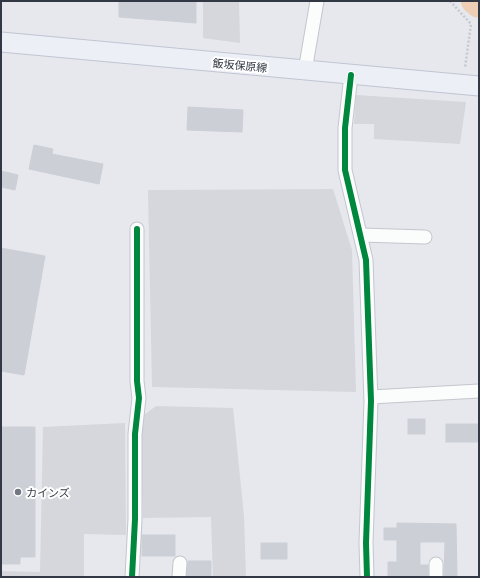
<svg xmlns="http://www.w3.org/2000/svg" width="480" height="578" font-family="Lato,'Noto Sans JP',sans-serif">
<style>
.parking{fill:#d5d7dc}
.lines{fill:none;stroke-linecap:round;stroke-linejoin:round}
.river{stroke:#eeceb5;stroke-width:26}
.building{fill:#cccfd5;stroke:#cccfd6}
.street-casing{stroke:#c3c6cc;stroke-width:15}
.secondary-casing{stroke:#c1c5d2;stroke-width:21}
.path{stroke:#c5c8cd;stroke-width:2.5;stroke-dasharray:2 2;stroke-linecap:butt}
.street{stroke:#fbfcfc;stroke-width:13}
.secondary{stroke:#edeff6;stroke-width:19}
.cycleway-casing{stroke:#fff;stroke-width:8}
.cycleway{stroke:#00873e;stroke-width:6}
.poi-dot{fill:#727680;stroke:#fff;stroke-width:1.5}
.labels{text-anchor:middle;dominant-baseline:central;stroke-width:4;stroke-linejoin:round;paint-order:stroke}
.street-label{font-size:11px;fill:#333944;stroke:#fff}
.poi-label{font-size:11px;fill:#333944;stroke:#fff;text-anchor:start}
</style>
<rect width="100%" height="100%" fill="#e6e8ee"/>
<!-- parking -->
<g class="parking">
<path d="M203 1H239L240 43 203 38Z"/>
<path d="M356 95 466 102 460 144 374 139V124H354Z"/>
<path d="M333 189 352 250 356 392 152 387 148 190Z"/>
<path d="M156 406 233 408 244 516 246 577H213L211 517 143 518 141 426 144 415Z"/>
<path d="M125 423 126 535 84 534V577H1V571L40 572 43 427Z"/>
</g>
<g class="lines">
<!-- river -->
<path class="river" d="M474 1 479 5"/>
</g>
<!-- building -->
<g class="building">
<path d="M119 1H196V23L119 17Z"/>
<path d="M188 107 243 110 242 132 187 130Z"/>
<path d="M34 145 53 149 52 154 103 164 99 184 29 169Z"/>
<path d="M1 171 18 175 15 190 1 187Z"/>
<path d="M1 248 45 256 24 375 1 371Z"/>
<rect x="408" y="419" width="17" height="15"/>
<rect x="446" y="424" width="33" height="18"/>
<path d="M1 427H35V557H20V564H1Z"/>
<path d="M397 523 456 524 457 577H444L445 542H420V565H428V577H388V562H397V540H384V528H397Z"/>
<rect x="142" y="535" width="33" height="21"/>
<rect x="261" y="543" width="26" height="16"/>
<path d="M188 561H211V577H187Z"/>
</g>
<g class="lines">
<!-- street casing -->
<g class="street-casing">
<g id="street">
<path d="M305 71 317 1"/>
<path d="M351 75 345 128V170L366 260 371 401 366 543 367 577"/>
<path d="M361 235 425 237"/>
<path d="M371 397 479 391"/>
<path d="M436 564V577"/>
<path d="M132 577 135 519V434L139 398 137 381V229"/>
<path d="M179 577 180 563"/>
</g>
</g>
<!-- secondary casing -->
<g class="secondary-casing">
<path id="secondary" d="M1 42 479 86"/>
</g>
<!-- path -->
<path class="path" d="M450 1 471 24 465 68"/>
<!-- street -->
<use href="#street" class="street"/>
<!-- secondary -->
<use href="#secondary" class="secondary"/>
<!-- cycleway casing -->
<g class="cycleway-casing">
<g id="cycleway">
<path d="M351 75 345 128V170L366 260 371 401 366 543 367 577"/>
<path d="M132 577 135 519V434L139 398 137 381V229"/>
</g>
</g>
<!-- cycleway -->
<use href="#cycleway" class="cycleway"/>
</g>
<!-- markers -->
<circle class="poi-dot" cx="18" cy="492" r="4"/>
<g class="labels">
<!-- street labels -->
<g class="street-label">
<text transform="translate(240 65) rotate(5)">飯坂保原線</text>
</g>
<!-- poi labels -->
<g class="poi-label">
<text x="26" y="492">カインズ</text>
</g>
</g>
<!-- border -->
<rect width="480" height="578" fill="none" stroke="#333944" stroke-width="4"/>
</svg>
